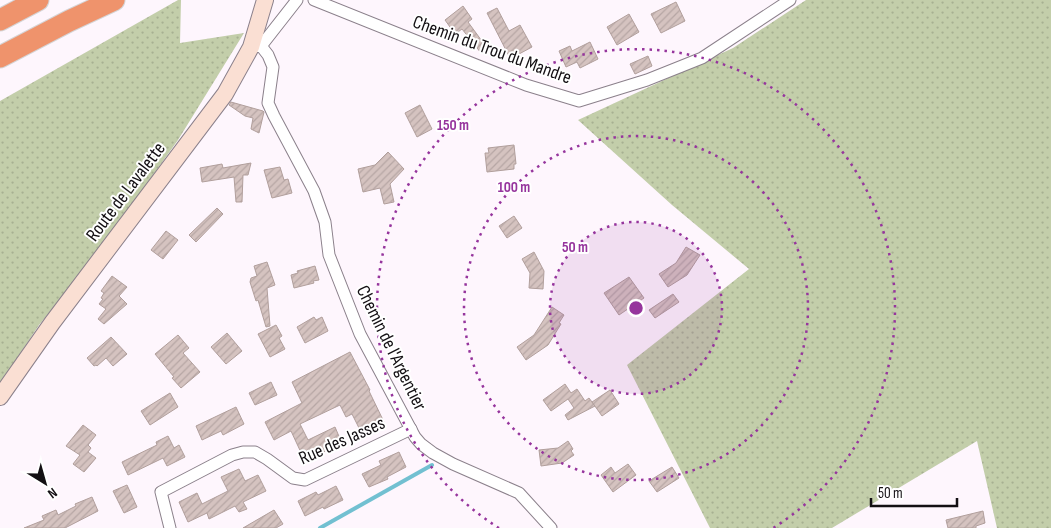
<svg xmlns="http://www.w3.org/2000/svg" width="1051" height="528" font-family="'Sofia Sans Condensed',sans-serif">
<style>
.grass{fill:url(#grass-dots)}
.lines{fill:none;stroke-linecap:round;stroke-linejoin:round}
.stream{stroke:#72c0d1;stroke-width:4}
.building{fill:url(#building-hatch);stroke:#b19f9c}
.street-casing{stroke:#8b808b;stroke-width:13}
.secondary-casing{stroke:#8b808b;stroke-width:18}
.highway-casing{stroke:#d5d4d5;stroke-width:23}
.street{stroke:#fff;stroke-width:11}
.secondary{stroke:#fadfd3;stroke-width:16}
.highway{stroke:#ef936c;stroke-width:21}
.ring{fill:none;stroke:#96359d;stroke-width:2.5;stroke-dasharray:2.5 5}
.labels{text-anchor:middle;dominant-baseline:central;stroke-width:4;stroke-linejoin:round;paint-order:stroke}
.street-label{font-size:19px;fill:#130f13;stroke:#fff}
.centre{fill:#96359d;stroke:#fff;stroke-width:2.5}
.ring-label{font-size:15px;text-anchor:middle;font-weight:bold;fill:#96359d;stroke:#fff;stroke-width:4;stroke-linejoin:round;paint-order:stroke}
</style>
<defs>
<pattern id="grass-dots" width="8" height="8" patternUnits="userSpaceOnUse" patternTransform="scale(1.25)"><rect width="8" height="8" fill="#c3ceaa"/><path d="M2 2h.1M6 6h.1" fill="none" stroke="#a7b091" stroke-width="1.8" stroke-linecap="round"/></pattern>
<pattern id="building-hatch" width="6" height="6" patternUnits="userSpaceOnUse" patternTransform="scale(1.25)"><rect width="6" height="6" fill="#d5c3c0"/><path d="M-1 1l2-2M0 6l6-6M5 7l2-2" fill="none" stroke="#b6a6a4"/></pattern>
</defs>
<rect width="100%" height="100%" fill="#fef6fd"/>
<!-- grass -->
<g class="grass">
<path d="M178 0H181L180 43 244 33 178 140 93 259 39 325 0 384V101Z"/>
<path d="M806 0H1051V528H997L977 441 832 528H710L627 365 749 269 672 205 578 120 733 48Z"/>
</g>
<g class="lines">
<!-- stream -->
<path class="stream" d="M320 528 432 465"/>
</g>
<!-- building -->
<g class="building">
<path d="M676 2 685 21 661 33 651 14Z"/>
<path d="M463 6 472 19 468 22 487 48 481 53 462 29 455 34 445 20Z"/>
<path d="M497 8 509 31 520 25 532 47 519 54 520 55 511 60 487 13Z"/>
<path d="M629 14 639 32 617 45 607 27Z"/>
<path d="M590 42 598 59 580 68 577 62 566 67 559 51 570 46 572 51Z"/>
<path d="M648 56 652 66 635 74 630 64Z"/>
<path d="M231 102 263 111 264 112 259 133 251 129 253 118 245 116 229 105Z"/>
<path d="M420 105 432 129 417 137 405 113Z"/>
<path d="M514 145 516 164H514V169L487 172 485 153H489L488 148Z"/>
<path d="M388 152 404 169 390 184 394 202 384 204 380 188 363 192 358 169 375 165Z"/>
<path d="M251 163 248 175H243L242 202H236L234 177 202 182 200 168 222 164 223 168Z"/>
<path d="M280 167 284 180 288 179 292 193 272 198 264 170Z"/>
<path d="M217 208 223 214 196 242 189 235Z"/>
<path d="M514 216 522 228 507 238 499 226Z"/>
<path d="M166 231 178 240 163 259 151 250Z"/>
<path d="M686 247 700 255 687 275 668 287 659 274 676 263Z"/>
<path d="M534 252 544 271 543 289 529 288 530 273 522 259Z"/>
<path d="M267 262 275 285 267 288 270 326 266 327 258 300 256 301 250 282 251 278 257 276 254 266Z"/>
<path d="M315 266 319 280 313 281 314 283 294 288 291 275 298 273 297 271Z"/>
<path d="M112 276 127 287 119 296 127 304 104 324 98 319 106 309 99 304 103 299 101 298 104 293 101 291Z"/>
<path d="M629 277 644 298 619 315 604 293Z"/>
<path d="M673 294 679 302 655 318 649 310Z"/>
<path d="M552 307 564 315 559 323 561 324 548 345 526 360 517 347 534 335Z"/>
<path d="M314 317 316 320 322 317 328 331 305 343 297 327Z"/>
<path d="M276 325 282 336 279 338 285 349 270 357 258 334Z"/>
<path d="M227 333 242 351 226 364 211 347Z"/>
<path d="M178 335 189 348 183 353 200 372 181 388 172 378 174 377 155 354Z"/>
<path d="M111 337 127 354 113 366 106 358 97 366 96 365 94 366 87 358Z"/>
<path d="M350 352 370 390 369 391 384 422 373 428 372 424 360 430 352 414 346 417 340 405 300 424 308 440 335 427 341 441 328 447V449L324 452 319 454 318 452 304 459 291 431 274 440 265 422 302 403 292 382Z"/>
<path d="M271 382 277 395 255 405 249 393Z"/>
<path d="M565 384 571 393 577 389 585 401 589 398 595 406 568 420 565 415 574 408 568 399 551 411 543 400Z"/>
<path d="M610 390 619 404 602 416 592 402Z"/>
<path d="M170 393 178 407 150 425 141 411Z"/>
<path d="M236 407 244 424 223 435 221 431 202 440 196 426Z"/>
<path d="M83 425 96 435 88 445 91 448 88 452 96 458 84 472 73 464 80 455 66 446Z"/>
<path d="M168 436 174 448 179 445 185 457 167 466 163 458 128 475 122 462 157 445 156 442Z"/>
<path d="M568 441 573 449 571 451 574 455 562 463 541 466 539 450 558 448Z"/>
<path d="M399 452 406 467 387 477 388 479 369 487 362 474 381 465 379 461Z"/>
<path d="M628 464 636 475 613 492 601 475 611 467 615 473Z"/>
<path d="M672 467 679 478 657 492 649 481Z"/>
<path d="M239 469 245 481 258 475 266 491 243 502 247 509 239 512 235 506 209 519 207 513 188 522 179 502 197 493 202 504 228 491 221 477Z"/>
<path d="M127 485 137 507 124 513 113 491Z"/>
<path d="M336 486 343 500 324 509 323 507 305 516 298 501 316 492 318 495Z"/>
<path d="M92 497 98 511 65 528H24L44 520 42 516 56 510 58 515 76 506 75 504Z"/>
<path d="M274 510 283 524 276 528H243Z"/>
<path d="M983 511 985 523 976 526V528H948L946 520Z"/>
</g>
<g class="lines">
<!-- street casing -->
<g class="street-casing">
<g id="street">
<path d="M314 0 526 85 579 101 647 80 702 58 790 0"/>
<path d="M261 46 297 0"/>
<path d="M251 47 261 46 268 55 273 67 268 103 274 116 314 191 325 222 329 255 360 334 415 437 421 444 433 453 453 464 519 493 551 528"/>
<path d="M170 528 161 492 232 455 243 452H255L267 459 293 478 305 480 411 429"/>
</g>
</g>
<!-- secondary casing -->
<g class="secondary-casing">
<path id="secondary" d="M0 397 52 323 225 94 251 47 265 0"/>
</g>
<!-- highway casing -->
<g class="highway-casing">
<g id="highway">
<path d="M0 20 38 0"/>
<path d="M0 57 69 21 114 0"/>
</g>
</g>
<!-- street -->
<use href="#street" class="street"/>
<!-- secondary -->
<use href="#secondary" class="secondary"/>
<!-- highway -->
<use href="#highway" class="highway"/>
</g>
<!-- distance rings -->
<circle cx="636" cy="308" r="86" fill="#96359d" fill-opacity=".12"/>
<g class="ring">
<circle cx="636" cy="308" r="86"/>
<circle cx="636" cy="308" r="172"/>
<path d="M499 528A259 259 0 1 1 773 528"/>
</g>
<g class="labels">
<!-- street labels -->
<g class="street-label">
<text transform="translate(492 50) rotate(20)">Chemin du Trou du Mandre</text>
<text transform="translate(126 192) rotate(-53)">Route de Lavalette</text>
<text transform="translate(391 348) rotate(64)">Chemin de l'Argentier</text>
<text transform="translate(342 441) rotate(-24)">Rue des Jasses</text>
</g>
</g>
<circle cx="636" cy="308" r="8" class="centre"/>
<g class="ring-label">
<text x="453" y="130">150 m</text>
<text x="514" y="192">100 m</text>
<text x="575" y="252">50 m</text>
</g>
<!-- north arrow -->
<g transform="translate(45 483) rotate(143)" stroke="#ffffff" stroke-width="4" paint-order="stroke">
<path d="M0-4L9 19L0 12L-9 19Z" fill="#130f13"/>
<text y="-8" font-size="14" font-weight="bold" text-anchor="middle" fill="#130f13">N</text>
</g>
<!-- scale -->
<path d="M871 498v8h86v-8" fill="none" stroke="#130f13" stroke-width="2.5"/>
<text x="878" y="498" font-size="15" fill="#130f13" stroke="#ffffff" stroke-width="4" paint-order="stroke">50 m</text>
</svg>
